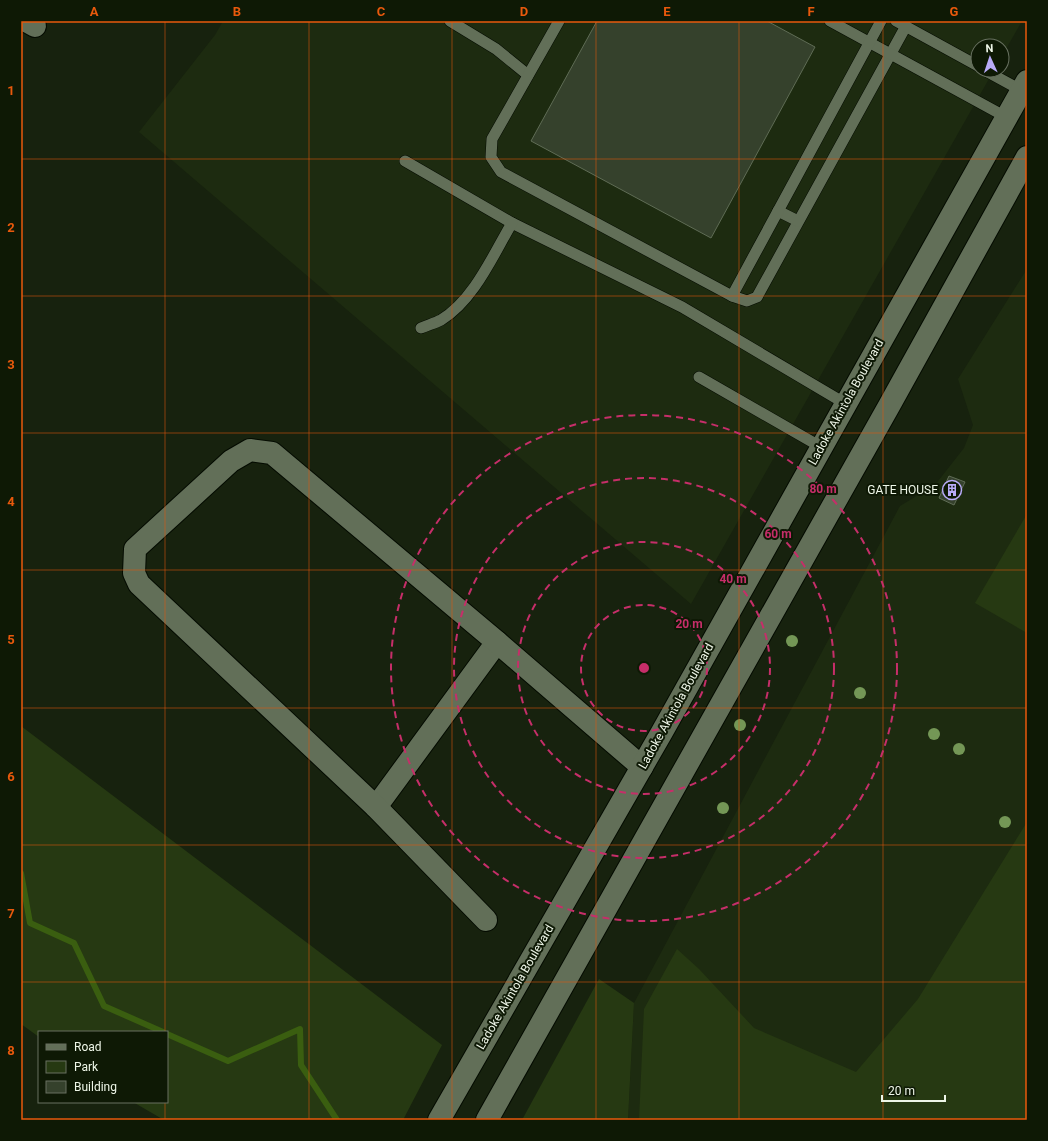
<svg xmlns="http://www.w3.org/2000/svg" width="1048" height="1141" font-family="Roboto,sans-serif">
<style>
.built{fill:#1d2b10}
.green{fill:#263912}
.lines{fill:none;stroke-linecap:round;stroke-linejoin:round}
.stream{stroke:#3a5e10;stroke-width:6}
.building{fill:#35412c;stroke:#5f6c55}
.service-casing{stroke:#040b00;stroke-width:12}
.minor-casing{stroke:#040b00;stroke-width:24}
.tertiary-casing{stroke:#040b00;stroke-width:24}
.service{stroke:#626f58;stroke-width:11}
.minor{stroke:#626f58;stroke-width:22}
.tertiary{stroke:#626f58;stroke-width:22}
.tree{fill:#749756}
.grid{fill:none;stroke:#e8590c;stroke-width:1;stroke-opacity:0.55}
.ring{fill:none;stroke:#c62e69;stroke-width:2;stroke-dasharray:7 5}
.labels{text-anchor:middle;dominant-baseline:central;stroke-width:4;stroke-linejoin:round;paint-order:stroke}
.street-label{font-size:12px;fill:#eef6e8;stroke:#0e1905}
.poi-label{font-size:12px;fill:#eef6e8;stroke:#0e1905;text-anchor:end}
.centre{fill:#c62e69;stroke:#0e1905;stroke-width:2}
.ring-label{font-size:12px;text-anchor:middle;font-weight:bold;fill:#c62e69;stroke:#0e1905;stroke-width:4;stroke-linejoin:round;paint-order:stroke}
.neatline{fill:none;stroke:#e8590c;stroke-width:1.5}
.grid-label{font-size:13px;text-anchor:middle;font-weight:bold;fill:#e8590c}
</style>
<rect width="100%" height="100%" fill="#17220e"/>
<!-- built -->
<g class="built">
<path d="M223 21H1022L1002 56V46H978V70H994L691 604 139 132 215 35Z"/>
<path d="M1027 269V1120H628L634 1003 900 506 935 485 964 448 973 425 958 379Z"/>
</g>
<!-- green -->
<g class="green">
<path d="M1027 514V633L975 603Z"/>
<path d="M21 726 442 1045 403 1120H164L133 1102H167V1032H39V1037L21 1024Z"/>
<path d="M1027 822V1120H639L644 1009 677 949 699 969 754 1028 856 1072 918 999Z"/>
<path d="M599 979 634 1003 628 1120H522Z"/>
</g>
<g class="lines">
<!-- stream -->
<g class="stream">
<path d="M21 873 30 923 74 943 104 1006 163 1032"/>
<path d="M167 1034 228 1061 300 1029 301 1065 337 1120"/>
</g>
</g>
<!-- building -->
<g class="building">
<path d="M597 21H767L815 47 711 238 531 141Z"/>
<path d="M949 476 965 482 954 505 939 498Z"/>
</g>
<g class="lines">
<!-- service casing -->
<g class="service-casing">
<g id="service">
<path d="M450 21 496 49 528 75"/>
<path d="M559 21 492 139 491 157 501 172 732 296 747 301 757 297 906 26"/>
<path d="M830 21 1006 117"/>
<path d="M896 21 978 66"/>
<path d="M984 70 1021 90"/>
<path d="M405 161 512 223 682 307 846 404"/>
<path d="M778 211 798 221"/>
<path d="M732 296 881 21"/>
<path d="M421 328C428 325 435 323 441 320 474 300 493 255 512 223"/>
<path d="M699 377 821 447"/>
</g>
</g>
<!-- minor casing -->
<g class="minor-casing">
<g id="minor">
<path d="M26 21 35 26"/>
<path d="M376 807 497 642"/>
<path d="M486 920 376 807 139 584 134 573 135 549 231 461 250 450 272 453 497 642 642 767"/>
</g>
</g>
<!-- tertiary casing -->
<g class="tertiary-casing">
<g id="tertiary">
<path d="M439 1120 662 732 1027 81"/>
<path d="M487 1120 889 406 1027 157"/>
</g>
</g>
<!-- service -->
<use href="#service" class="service"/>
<!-- minor -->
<use href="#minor" class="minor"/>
<!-- tertiary -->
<use href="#tertiary" class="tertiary"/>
</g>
<!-- trees -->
<g class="tree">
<circle cx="792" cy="641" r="6"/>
<circle cx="860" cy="693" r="6"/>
<circle cx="740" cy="725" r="6"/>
<circle cx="934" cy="734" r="6"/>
<circle cx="959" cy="749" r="6"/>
<circle cx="723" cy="808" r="6"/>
<circle cx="1005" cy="822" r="6"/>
</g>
<!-- grid -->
<path class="grid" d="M165 21V1032M309 21V1120M452 21V1120M596 21V1120M739 21V1120M883 21V1120M21 159H1027M21 296H1027M21 433H1027M21 570H1027M21 708H1027M21 845H1027M21 982H1027M165 1102V1120"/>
<!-- distance rings -->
<g class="ring">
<circle cx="644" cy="668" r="63"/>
<circle cx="644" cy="668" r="126"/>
<circle cx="644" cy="668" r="190"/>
<circle cx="644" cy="668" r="253"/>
</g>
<!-- icons -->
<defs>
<g id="building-ring" transform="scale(1)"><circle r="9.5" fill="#0e1905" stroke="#b8abf7" stroke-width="1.5"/><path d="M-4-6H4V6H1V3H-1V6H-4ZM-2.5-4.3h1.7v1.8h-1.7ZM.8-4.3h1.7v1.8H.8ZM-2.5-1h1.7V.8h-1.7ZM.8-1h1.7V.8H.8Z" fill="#b8abf7"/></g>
</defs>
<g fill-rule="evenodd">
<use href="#building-ring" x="952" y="490"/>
</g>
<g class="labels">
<!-- street labels -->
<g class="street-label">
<text transform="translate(846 402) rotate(-61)">Ladoke Akintola Boulevard</text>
<text transform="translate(676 706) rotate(-61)">Ladoke Akintola Boulevard</text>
<text transform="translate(515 987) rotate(-60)">Ladoke Akintola Boulevard</text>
</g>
<!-- poi labels -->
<g class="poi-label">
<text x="938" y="490">GATE HOUSE</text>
</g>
</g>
<circle cx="644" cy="668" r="6" class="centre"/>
<g class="ring-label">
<text x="823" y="493">80 m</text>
<text x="778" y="538">60 m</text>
<text x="733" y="583">40 m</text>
<text x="689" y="628">20 m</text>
</g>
<!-- border -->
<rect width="1048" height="1141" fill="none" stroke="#0e1905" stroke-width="44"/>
<!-- legend -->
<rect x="38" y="1031" width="130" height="72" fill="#0e1905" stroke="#687160"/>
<rect x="46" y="1044" width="20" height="6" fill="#626f58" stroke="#687160"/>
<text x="74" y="1051" font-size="12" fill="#eef6e8">Road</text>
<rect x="46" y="1061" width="20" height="12" fill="#263912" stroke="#687160"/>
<text x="74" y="1071" font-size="12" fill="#eef6e8">Park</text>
<rect x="46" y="1081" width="20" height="12" fill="#35412c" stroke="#687160"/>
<text x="74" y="1091" font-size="12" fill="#eef6e8">Building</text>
<!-- north arrow -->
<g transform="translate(990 58) rotate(357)"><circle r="19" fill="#0e1905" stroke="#687160"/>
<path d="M0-3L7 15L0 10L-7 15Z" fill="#b8abf7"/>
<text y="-6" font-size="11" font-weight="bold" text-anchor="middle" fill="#eef6e8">N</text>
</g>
<!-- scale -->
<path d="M882 1095v6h63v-6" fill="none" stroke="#eef6e8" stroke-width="2"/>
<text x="888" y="1095" font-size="12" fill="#eef6e8" stroke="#0e1905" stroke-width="3" paint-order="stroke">20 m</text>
<rect x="22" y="22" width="1004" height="1097" class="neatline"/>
<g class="grid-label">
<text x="94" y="16">A</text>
<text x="237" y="16">B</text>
<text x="381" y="16">C</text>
<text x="524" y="16">D</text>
<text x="667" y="16">E</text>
<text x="811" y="16">F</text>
<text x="954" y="16">G</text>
<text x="11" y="95">1</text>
<text x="11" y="232">2</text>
<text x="11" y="369">3</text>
<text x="11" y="506">4</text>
<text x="11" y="644">5</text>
<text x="11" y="781">6</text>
<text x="11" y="918">7</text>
<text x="11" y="1055">8</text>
</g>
</svg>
